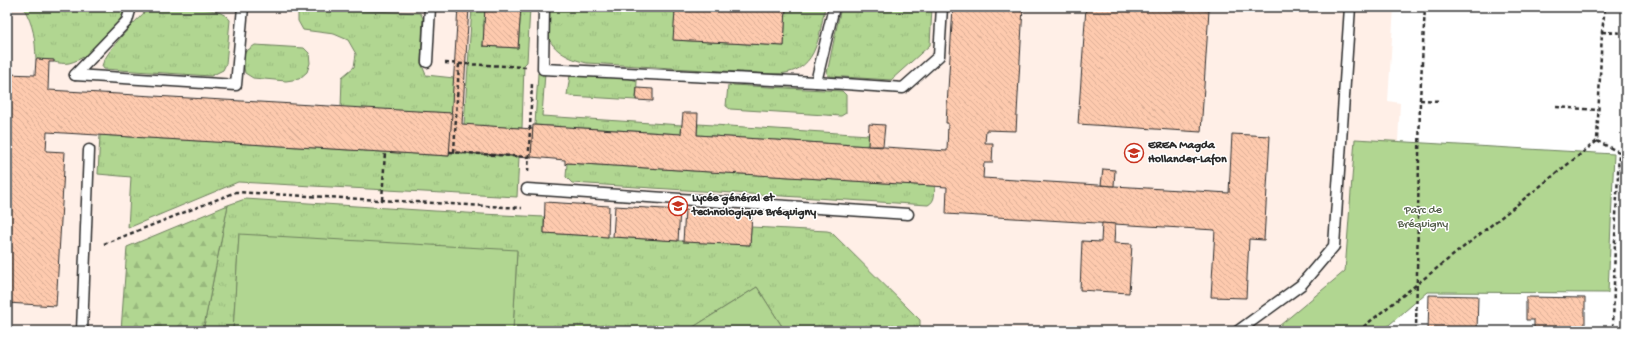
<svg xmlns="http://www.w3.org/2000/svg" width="1633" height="338" font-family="'Gochi Hand',sans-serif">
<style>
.built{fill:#ffefe7}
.grass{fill:url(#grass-tufts);stroke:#6e805e}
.forest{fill:url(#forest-firs);stroke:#6e805e}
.park{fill:#b1d691;stroke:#6e805e}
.building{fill:url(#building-back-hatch);stroke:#2b2b2b}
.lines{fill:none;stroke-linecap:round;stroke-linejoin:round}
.service-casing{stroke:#2b2b2b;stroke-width:13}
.path{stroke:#2b2b2b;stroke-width:2.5;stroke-dasharray:4 3;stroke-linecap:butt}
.service{stroke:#fff;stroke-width:10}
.labels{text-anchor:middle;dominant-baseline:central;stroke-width:3;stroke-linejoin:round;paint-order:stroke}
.poi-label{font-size:12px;font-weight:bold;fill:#2b2b2b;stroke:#fff;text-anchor:start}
.park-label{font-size:12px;fill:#535e4a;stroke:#fff}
</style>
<defs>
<pattern id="grass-tufts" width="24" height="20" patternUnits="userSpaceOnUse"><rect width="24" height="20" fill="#b1d691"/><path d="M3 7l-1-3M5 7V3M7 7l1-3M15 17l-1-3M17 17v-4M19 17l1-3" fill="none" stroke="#98b87d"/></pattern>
<pattern id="forest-firs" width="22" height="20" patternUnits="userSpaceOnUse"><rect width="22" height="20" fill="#b1d691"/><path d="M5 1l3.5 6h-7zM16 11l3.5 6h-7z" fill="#98b87d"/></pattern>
<pattern id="building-back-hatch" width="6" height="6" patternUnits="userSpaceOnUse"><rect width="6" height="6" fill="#fecaae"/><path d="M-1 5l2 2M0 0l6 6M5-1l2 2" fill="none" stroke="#daae96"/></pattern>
</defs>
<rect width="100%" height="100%" fill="#fff"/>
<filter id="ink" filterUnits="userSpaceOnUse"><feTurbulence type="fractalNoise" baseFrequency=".025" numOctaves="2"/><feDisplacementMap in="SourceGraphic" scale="8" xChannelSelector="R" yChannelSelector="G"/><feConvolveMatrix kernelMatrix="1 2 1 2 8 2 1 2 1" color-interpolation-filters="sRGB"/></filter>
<g filter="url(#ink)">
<!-- built -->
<path class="built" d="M7 7H1394L1388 101 1400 103 1398 142 1355 139 1345 271 1276 331H7Z"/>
<!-- grass -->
<g class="grass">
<path d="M23 7H125C120 28 91 58 69 63 65 64 58 63 54 62L53 60 36 59C35 38 34 26 23 7Z"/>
<path d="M151 7C169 7 219 4 230 20L226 64 223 70 211 76 104 69 102 66C105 52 139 16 151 7Z"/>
<path d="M472 7H485L483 46 518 48 521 7H529L530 8 527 62 524 65 522 128 464 125Z"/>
<path d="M546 7H649V10L675 11 674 40 784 46 786 7H825C818 40 817 74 774 74L587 63C569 59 549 50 546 29 545 22 546 14 546 7Z"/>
<path d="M841 7H932L930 45 891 80 828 76 827 73Z"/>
<path d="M298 8 420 13 423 18 421 63 426 75 454 78 452 113 341 108 342 77 354 67 356 54 348 40 334 34 303 30 298 21Z"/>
<path d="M255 45 304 48 309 53 310 63 307 72 299 79 286 81 253 78 245 73 243 62 245 52Z"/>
<path d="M538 73H545L542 116 682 125 681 134 535 125Z"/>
<path d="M570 75 628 78 637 81 636 100 570 96 567 95Z"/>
<path d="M732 85 842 91 846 95V113L841 116 730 109 726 106 728 86Z"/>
<path d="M698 124 869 135 868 146 697 135Z"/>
<path d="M100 135 449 156V152L519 157 517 197 238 182 128 228 131 177 98 174Z"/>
<path d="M567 163 935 186C934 193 936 201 928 205L572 183 566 177Z"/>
<path d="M245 199 482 214 544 217V233L750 245 751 227 827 231 831 232 920 320V331H785L757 287 687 331H513L517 251 239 235 233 331H203L228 205Z"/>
</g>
<!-- forest -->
<path class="forest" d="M228 205 203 331H121L127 247Z"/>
<!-- park -->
<g class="park">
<path d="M1355 139 1614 154 1608 293 1427 292 1382 331H1273L1345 271Z"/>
<path d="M239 234 517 250 513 331H233Z"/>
<path d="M757 287 785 331H687Z"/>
</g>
<!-- building -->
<g class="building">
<path d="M458 7H469L462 124 533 129 531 157 449 152Z"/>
<path d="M485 7H521L518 48 483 46Z"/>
<path d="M649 7H786L784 46 673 40 675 11 649 10Z"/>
<path d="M953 7H1023L1016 131 986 130 985 143H993L992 163H984L983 178 1229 193 1232 134 1270 136 1264 240 1249 239 1246 298 1211 297 1215 230 946 214 947 187 567 163 565 165V160L531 157 533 125 681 134 683 113H698L697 135 947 151 948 123H946Z"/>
<path d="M1086 7H1153L1209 10 1201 132 1078 124Z"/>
<path d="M1153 7H1209V10Z"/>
<path d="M36 59 54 60V62H49L48 90 452 113 449 156 47 132 46 151 65 152 56 306 7 303V74L35 75Z"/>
<path d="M637 88 653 89V101L636 100Z"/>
<path d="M869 124 885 125 883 146H868Z"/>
<path d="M1103 169 1115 170 1114 186 1101 185Z"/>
<path d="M545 202 609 206 608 237 544 233Z"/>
<path d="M615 206 680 210 678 241 613 237Z"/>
<path d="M685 210 752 214 750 245 683 242Z"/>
<path d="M1102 223 1115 224 1114 243 1132 244 1129 293 1080 290 1082 241 1101 242Z"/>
<path d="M1429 295 1478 296 1477 331H1428Z"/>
<path d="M1526 297 1585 298V331H1534V320H1526Z"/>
</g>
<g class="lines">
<!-- service casing -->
<g class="service-casing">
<g id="service">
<path d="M544 7 543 69 816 82 834 7"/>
<path d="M427 62 430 7"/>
<path d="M75 75 236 85 243 7"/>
<path d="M75 75 127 21 131 7"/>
<path d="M816 82 903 88 939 56 942 7"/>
<path d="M527 189 908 214"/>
<path d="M82 331 89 150"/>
<path d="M1238 331 1301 285 1334 246 1350 7"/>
</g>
</g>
<!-- path -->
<g class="path">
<path d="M402 7 412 8"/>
<path d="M1602 32 1626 33"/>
<path d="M445 63 526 67"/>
<path d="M1420 100 1441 101"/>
<path d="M1556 107 1598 110"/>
<path d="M1597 141 1619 152 1615 238 1613 331"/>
<path d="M449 152 528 157"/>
<path d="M454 152 459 64"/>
<path d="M528 172 532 83"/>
<path d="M382 200 385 152"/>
<path d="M104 244 236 192 522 208"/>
<path d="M1358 331 1597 141 1602 32 1605 7"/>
<path d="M1416 331 1420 100 1425 7"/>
</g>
<!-- service -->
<use href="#service" class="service"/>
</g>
</g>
<!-- icons -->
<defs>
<g id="school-ring" transform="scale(1)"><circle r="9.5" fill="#fff" stroke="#c8321e" stroke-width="1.5"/><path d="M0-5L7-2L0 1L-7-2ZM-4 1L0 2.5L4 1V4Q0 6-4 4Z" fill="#c8321e"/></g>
</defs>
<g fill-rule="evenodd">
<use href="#school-ring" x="1134" y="153"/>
<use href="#school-ring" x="678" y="206"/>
</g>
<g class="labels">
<!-- poi labels -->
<g class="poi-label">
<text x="1148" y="146">EREA Magda<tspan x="1148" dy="14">Hollander-Lafon</tspan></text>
<text x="692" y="199">Lycée général et<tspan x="692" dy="14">technologique Bréquigny</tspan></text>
</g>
<!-- park labels -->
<g class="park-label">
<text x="1423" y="211">Parc de<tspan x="1423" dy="14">Bréquigny</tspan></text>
</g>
</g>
<!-- margin -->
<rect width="1633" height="338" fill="none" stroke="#fff" stroke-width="24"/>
<rect x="12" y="12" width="1609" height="314" fill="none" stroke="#2b2b2b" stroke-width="1.5" filter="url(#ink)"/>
</svg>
